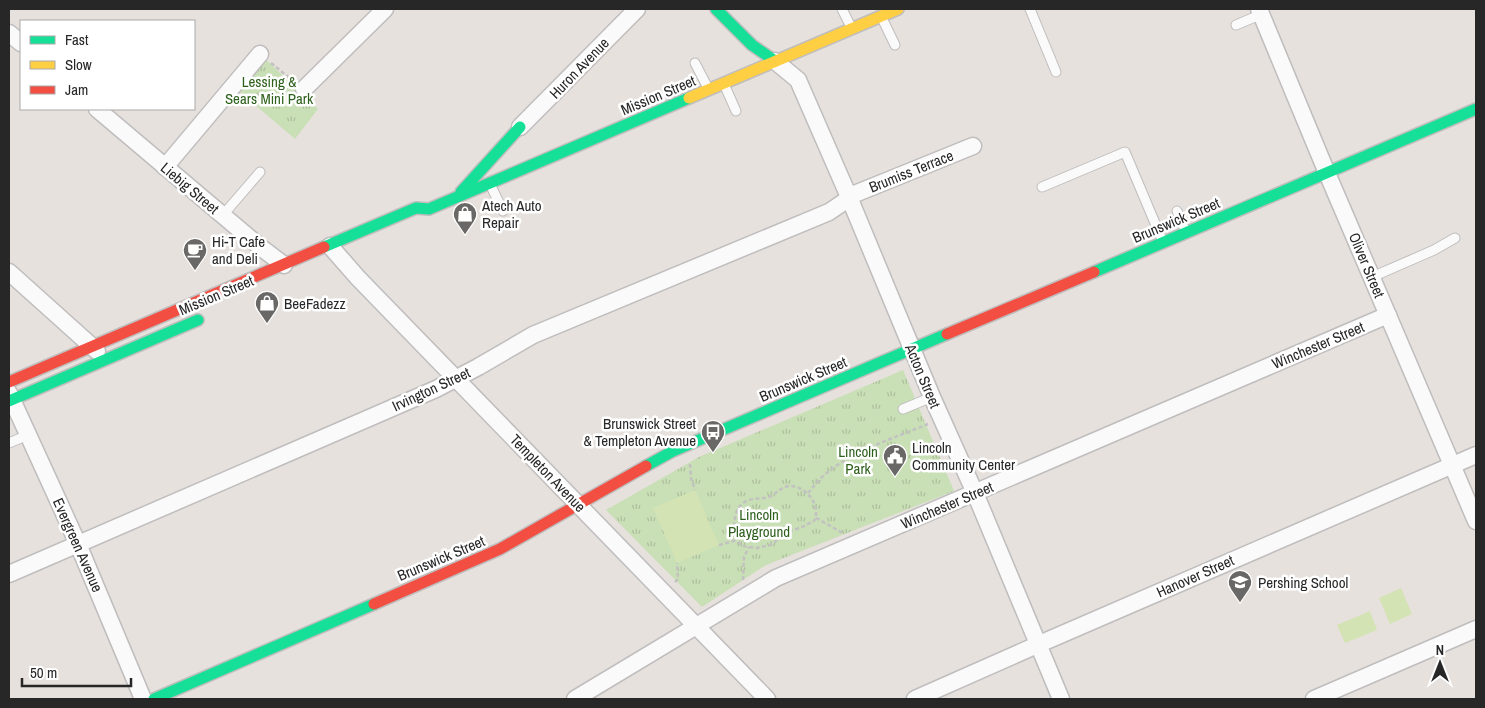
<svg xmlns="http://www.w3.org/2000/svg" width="1485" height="708" font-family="'Archivo Narrow',sans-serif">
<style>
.park{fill:url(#park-tufts)}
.pitch{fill:#d4e3b4}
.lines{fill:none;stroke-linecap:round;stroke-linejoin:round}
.lane-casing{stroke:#bfbdbe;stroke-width:11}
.street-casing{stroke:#bfbdbe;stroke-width:19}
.fast-casing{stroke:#bfbdbe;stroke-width:14}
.slow-casing{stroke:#bfbdbe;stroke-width:14}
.jam-casing{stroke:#bfbdbe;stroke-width:14}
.path{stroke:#c2c2c1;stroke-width:2.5;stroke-dasharray:4 2.5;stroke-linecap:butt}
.lane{stroke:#fbfafa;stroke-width:9}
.street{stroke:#fbfafa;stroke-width:16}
.fast{stroke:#16e098;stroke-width:11}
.slow{stroke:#ffcf43;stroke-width:11}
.jam{stroke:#f24e42;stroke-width:11}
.labels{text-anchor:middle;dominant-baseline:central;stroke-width:5;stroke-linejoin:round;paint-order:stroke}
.street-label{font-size:15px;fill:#272727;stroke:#fff}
.park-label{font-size:15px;fill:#2d5f1c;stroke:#fff}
.poi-label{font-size:15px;fill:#272727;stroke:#fff;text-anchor:start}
</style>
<defs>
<pattern id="park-tufts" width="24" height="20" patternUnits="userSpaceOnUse" patternTransform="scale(1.25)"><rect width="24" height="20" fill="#c9dfb6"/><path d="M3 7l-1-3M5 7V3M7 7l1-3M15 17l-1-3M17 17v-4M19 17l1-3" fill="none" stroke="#adbf9c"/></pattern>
</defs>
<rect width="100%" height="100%" fill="#e6e1dc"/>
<!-- park -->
<g class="park">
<path d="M260 54 318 109 295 139 233 86Z"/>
<path d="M903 370 954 491 766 565 702 607 606 510 699 457Z"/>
</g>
<!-- pitch -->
<g class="pitch">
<path d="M695 490 719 545 677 563 653 508Z"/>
<path d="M1401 588 1412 614 1390 624 1379 598Z"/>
<path d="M1370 611 1377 630 1345 643 1337 625Z"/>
</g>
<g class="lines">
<!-- lane casing -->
<g class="lane-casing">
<g id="lane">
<path d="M842 9 852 29"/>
<path d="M1030 9 1056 72"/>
<path d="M881 16 895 45"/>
<path d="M1236 25 1262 14"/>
<path d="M695 63 709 90"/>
<path d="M724 84 736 111"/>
<path d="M490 184 503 211"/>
<path d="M1042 187 1125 152 1163 242"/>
<path d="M1177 211 1186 232"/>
<path d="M223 215 260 172"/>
<path d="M1372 277 1434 250 1455 238"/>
<path d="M903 409 932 397"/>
<path d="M9 443 28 435"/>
</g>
</g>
<!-- street casing -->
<g class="street-casing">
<g id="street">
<path d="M1259 9 1327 173 1476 521"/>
<path d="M9 33 21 43"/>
<path d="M775 61 798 80 849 197 932 397 975 493 1061 699"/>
<path d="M304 89 385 9"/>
<path d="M97 109 259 246 284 265"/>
<path d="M520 127 637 9"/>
<path d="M165 167 260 54"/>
<path d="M330 246 358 278 767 699"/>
<path d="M9 272 97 351"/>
<path d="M9 393 78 544 143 699"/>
<path d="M9 574 436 389 478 367 533 335 829 212 857 193 973 146"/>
<path d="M575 699 776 578 1388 315"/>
<path d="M915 699 1037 645 1476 455"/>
<path d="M1314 699 1476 629"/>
</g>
</g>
<!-- fast casing -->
<g class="fast-casing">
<g id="fast">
<path d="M716 9 752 45 775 61"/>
<path d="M461 192 520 127"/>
<path d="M324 247 416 208 429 209 689 98"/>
<path d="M1094 272 1476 109"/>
<path d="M9 401 198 320"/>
<path d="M646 466 673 451 947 334"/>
<path d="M154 699 374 604"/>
</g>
</g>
<!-- slow casing -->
<g class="slow-casing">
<path id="slow" d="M689 98 898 9"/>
</g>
<!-- jam casing -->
<g class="jam-casing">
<g id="jam">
<path d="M947 334 1094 272"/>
<path d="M9 382 324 247"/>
<path d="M374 604 500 549 646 466"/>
</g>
</g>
<!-- path -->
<g class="path">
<path d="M271 63 292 80"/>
<path d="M690 464 691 478 695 490"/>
<path d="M808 493C816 483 825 473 836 466 862 448 899 436 928 424"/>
<path d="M816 518 843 533"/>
<path d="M719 545 737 540C733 526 732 506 749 500 756 498 762 499 769 497 776 494 781 487 789 486 806 485 822 506 814 521L800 528 782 533 776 541 770 545 757 548 742 546 737 540"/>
<path d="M743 580 744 557 749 547"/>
<path d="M675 582 678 579 677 563"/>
</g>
<!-- lane -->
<use href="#lane" class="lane"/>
<!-- street -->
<use href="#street" class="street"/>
<!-- fast -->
<use href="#fast" class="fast"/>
<!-- slow -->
<use href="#slow" class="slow"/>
<!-- jam -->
<use href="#jam" class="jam"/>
</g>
<!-- icons -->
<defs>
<g id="shop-pin" transform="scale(1.25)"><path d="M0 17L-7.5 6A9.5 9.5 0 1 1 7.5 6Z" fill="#6a6866" stroke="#fff"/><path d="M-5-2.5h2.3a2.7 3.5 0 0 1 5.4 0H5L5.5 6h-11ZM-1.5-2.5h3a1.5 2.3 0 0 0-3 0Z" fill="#fff"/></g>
<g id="cafe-pin" transform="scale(1.25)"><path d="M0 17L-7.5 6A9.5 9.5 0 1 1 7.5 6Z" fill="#6a6866" stroke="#fff"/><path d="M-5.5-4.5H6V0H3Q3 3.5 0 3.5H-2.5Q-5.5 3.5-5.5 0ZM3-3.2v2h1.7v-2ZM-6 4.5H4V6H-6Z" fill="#fff"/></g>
<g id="bus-pin" transform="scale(1.25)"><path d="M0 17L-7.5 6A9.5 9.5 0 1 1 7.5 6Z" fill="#6a6866" stroke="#fff"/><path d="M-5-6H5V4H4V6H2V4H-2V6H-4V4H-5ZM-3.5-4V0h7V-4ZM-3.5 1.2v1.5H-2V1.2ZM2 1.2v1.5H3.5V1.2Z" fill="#fff"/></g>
<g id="civic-pin" transform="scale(1.25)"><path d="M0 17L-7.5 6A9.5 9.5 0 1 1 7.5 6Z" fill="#6a6866" stroke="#fff"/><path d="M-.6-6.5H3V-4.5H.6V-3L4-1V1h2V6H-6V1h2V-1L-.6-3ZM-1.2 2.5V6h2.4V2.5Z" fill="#fff"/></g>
<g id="school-pin" transform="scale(1.25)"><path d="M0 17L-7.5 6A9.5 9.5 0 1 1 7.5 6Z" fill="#6a6866" stroke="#fff"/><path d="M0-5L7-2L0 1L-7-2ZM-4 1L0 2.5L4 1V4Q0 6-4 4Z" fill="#fff"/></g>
</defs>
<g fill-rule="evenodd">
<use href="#shop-pin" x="465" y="214"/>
<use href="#cafe-pin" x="195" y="250"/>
<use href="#shop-pin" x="267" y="303"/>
<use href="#bus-pin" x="713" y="432"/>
<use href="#civic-pin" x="895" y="456"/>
<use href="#school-pin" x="1240" y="582"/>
</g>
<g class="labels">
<!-- street labels -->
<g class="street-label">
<text transform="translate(579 68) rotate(-46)">Huron Avenue</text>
<text transform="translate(658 95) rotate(-23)">Mission Street</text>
<text transform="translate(911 171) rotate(-22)">Brumiss Terrace</text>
<text transform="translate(190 188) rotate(40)">Liebig Street</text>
<text transform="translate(1176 220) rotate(-23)">Brunswick Street</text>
<text transform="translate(1367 265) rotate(67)">Oliver Street</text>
<text transform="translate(216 295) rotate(-23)">Mission Street</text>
<text transform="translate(1318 345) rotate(-23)">Winchester Street</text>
<text transform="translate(923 376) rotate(67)">Acton Street</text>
<text transform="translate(803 379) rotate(-23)">Brunswick Street</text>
<text transform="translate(431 389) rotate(-25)">Irvington Street</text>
<text transform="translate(548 473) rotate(46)">Templeton Avenue</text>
<text transform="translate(947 505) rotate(-23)">Winchester Street</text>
<text transform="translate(78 545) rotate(66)">Evergreen Avenue</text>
<text transform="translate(441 558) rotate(-23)">Brunswick Street</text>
<text transform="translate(1195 576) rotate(-24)">Hanover Street</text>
</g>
<!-- park labels -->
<g class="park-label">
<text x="269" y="81">Lessing &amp;<tspan x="269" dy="17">Sears Mini Park</tspan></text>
<text x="858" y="451">Lincoln<tspan x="858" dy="17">Park</tspan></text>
<text x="759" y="514">Lincoln<tspan x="759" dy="17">Playground</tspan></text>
</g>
<!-- poi labels -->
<g class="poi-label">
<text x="482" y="205">Atech Auto<tspan x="482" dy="17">Repair</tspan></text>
<text x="212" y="241">Hi-T Cafe<tspan x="212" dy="17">and Deli</tspan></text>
<text x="284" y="303">BeeFadezz</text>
<text x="696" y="423" text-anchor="end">Brunswick Street<tspan x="696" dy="17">&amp; Templeton Avenue</tspan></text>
<text x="912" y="447">Lincoln<tspan x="912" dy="17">Community Center</tspan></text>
<text x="1258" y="582">Pershing School</text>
</g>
</g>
<!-- border -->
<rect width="1485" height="708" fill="none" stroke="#272727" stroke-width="20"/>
<!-- legend -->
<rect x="20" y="20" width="175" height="90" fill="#ffffff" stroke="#a9a9a9"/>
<rect x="30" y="36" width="25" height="8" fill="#16e098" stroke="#a9a9a9"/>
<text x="65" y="45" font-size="15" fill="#272727">Fast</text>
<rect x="30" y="61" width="25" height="8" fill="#ffcf43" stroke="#a9a9a9"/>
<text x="65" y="70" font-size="15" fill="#272727">Slow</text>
<rect x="30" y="86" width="25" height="8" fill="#f24e42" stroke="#a9a9a9"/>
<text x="65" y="95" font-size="15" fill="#272727">Jam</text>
<!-- north arrow -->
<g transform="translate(1440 663)" stroke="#ffffff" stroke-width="4" paint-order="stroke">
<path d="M0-4L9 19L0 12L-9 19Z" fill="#272727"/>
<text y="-8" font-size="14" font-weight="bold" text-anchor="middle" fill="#272727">N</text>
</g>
<!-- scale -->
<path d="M22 678v8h109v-8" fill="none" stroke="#272727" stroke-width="2.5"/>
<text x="30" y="678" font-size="15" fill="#272727" stroke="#ffffff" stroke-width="4" paint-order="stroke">50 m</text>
</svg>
